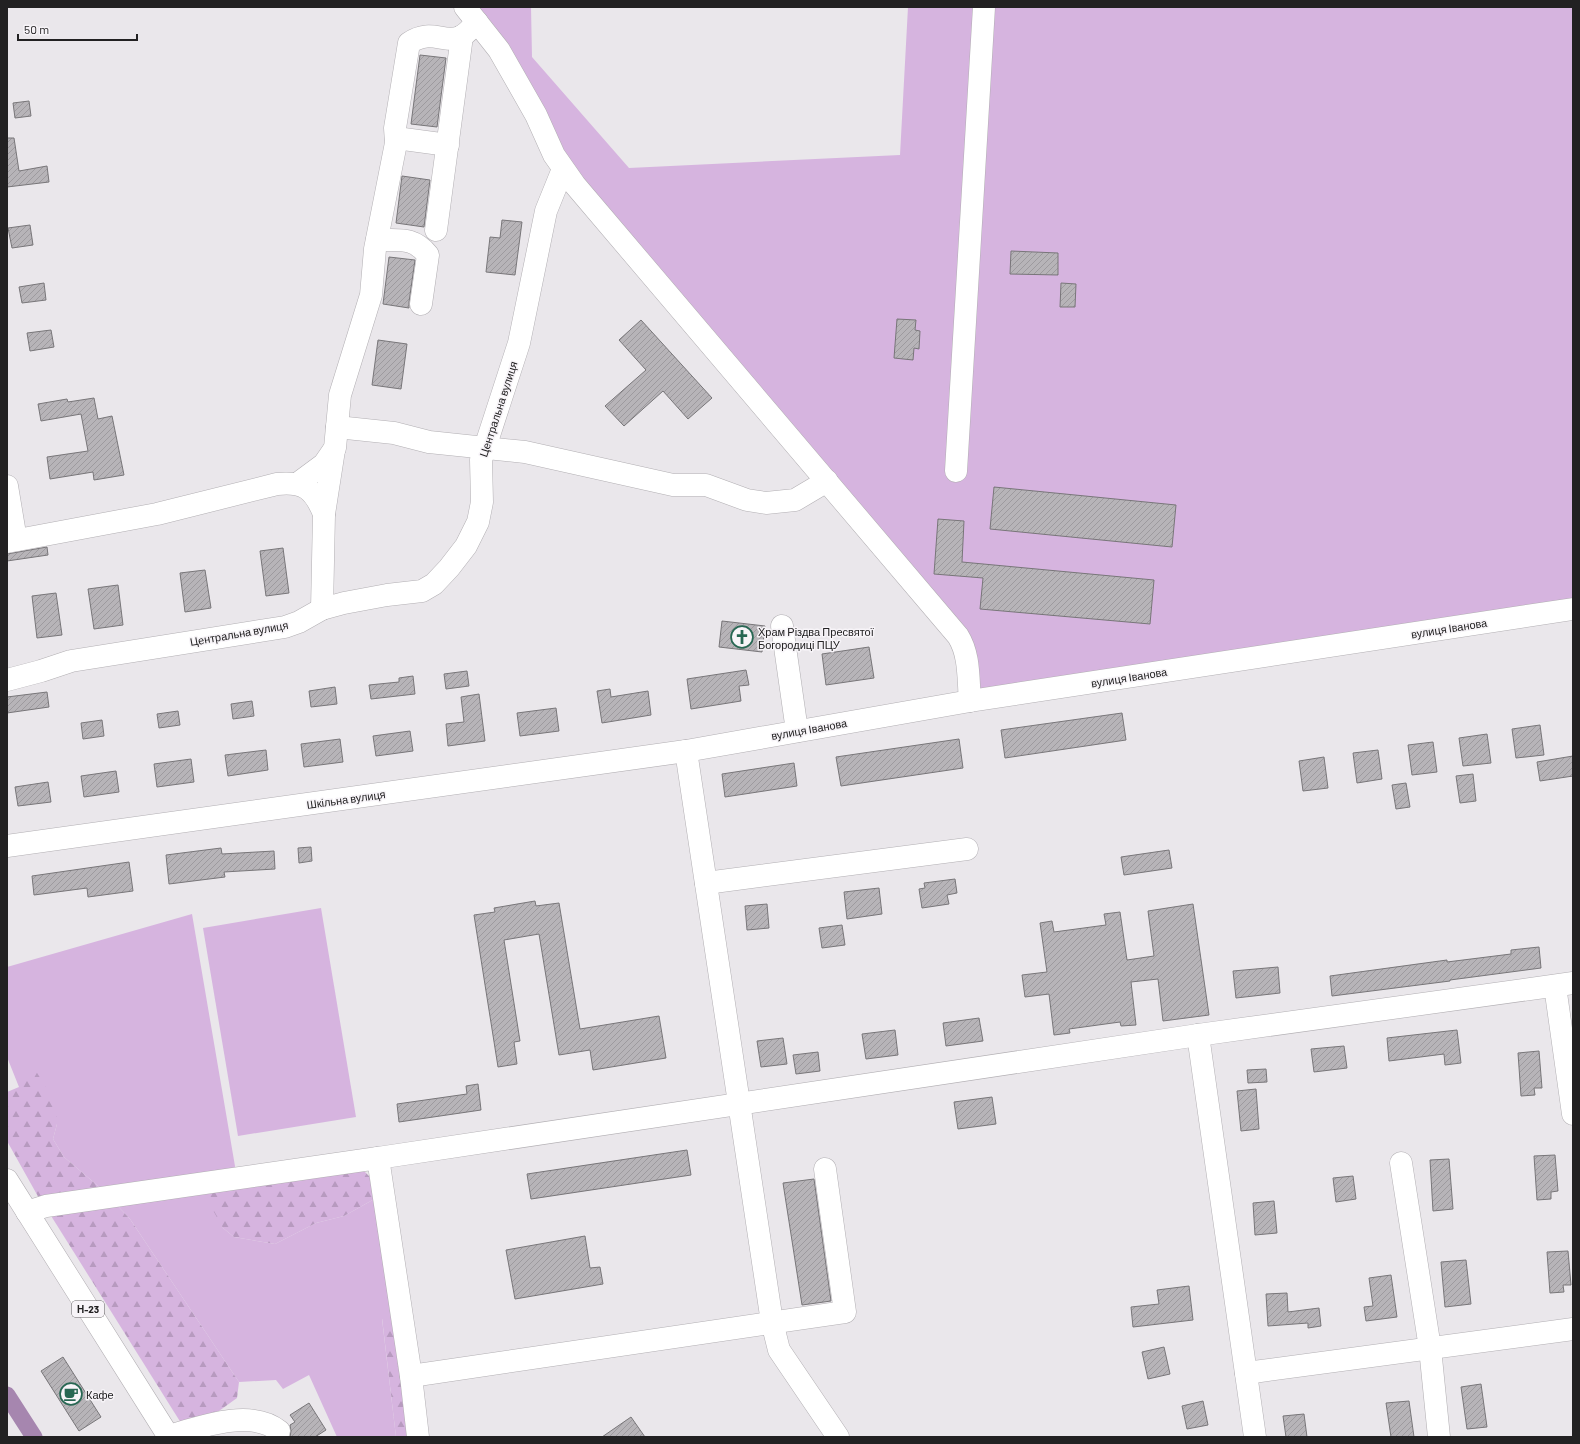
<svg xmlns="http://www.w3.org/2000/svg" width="1580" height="1444" font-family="Barlow,sans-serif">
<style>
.grass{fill:#d6b4df}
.forest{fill:url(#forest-firs)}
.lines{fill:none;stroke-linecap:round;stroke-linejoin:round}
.canal{stroke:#a686af;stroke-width:17}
.building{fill:url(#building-hatch);stroke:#787679}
.minor-casing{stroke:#b2afb3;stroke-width:23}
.major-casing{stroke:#b2afb3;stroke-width:23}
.minor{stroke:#fff;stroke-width:22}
.major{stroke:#fff;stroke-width:22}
.labels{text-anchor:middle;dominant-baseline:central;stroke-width:3;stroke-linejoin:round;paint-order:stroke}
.shield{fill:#f7f4f8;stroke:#626062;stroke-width:1}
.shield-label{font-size:10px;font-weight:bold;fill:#222122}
.street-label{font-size:11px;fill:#222122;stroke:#f7f4f8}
.poi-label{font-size:11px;fill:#222122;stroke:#f7f4f8;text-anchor:start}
</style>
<defs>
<pattern id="forest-firs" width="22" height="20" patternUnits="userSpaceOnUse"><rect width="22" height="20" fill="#d6b4df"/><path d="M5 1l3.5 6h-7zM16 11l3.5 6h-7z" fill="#b79abf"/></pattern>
<pattern id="building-hatch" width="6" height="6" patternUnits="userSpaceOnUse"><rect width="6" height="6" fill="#b7b4b8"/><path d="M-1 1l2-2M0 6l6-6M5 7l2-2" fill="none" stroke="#9d9a9e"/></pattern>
</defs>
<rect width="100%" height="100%" fill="#eae7eb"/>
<!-- grass -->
<g class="grass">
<path d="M465 7H531L532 57 629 168 900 155 908 7H1573V610L970 701 967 658 575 185Z"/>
<path d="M321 908 356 1117 238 1136 203 928Z"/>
<path d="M192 914 236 1172 104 1191 64 1157 53 1139 57 1124 19 1087 7 1057V967Z"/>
<path d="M207 1188 223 1228 234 1237 275 1244 316 1223 344 1216 378 1197 398 1317 382 1319 396 1437H337L309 1375 283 1389 276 1380 239 1382 130 1219 114 1202Z"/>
</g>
<!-- forest -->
<g class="forest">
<path d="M22 1068H34L57 1105V1124L53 1139 64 1157 104 1191 40 1200 7 1141V1092L19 1087Z"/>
<path d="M362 1169 373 1180 378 1197 344 1216 316 1223 275 1244 234 1237 223 1228 210 1205 207 1188Z"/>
<path d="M114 1202 130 1219 239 1382 237 1398 212 1416 181 1423 48 1211Z"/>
<path d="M398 1317 414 1437H396L382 1318Z"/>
</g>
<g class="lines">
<!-- canal -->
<path class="canal" d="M7 1395 34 1437"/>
</g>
<!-- building -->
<g class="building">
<path d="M420 55 446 58 437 127 411 124Z"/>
<path d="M29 101 31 116 15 118 13 103Z"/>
<path d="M7 138H14L19 171 47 166 49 182 7 187Z"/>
<path d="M402 176 430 180 424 227 396 223Z"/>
<path d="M502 220 522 222 515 275 486 272 490 237 500 238Z"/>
<path d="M30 225 33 245 12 248 8 228Z"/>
<path d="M1011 251 1058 253V275L1010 274Z"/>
<path d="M389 257 415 260 409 302V308L383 304Z"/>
<path d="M44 283 46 300 22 303 19 287Z"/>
<path d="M1061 283 1076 284 1075 307H1060Z"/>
<path d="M897 319 916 320 915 330 920 331 919 349 914 348 913 360 894 358Z"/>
<path d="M641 320 712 398 688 419 663 391 624 426 605 406 646 370 619 340Z"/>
<path d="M51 330 54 347 30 351 27 333Z"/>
<path d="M378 340 407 344 401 389 372 385Z"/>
<path d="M94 398 98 419 112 416 124 475 94 480 93 472 50 479 47 457 88 451 81 414 41 421 38 404 67 399 68 402Z"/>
<path d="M994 487 1176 505 1172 547 990 529Z"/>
<path d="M938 519 964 521 962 562 1154 580 1150 624 980 609 983 578 934 574Z"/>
<path d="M47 547 48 555 7 561V554Z"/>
<path d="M283 548 289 593 266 596 260 551Z"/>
<path d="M205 570 211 608 185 612 180 573Z"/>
<path d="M118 585 123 625 94 629 88 589Z"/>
<path d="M56 593 62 635 37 638 32 596Z"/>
<path d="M722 621 765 626 762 652 719 647Z"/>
<path d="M869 647 874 678 826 685 822 654Z"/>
<path d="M746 670 749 685 739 686 741 701 691 709 687 679Z"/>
<path d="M467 671 469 686 446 689 444 674Z"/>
<path d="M413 676 415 694 371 699 369 685 399 682V678Z"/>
<path d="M335 687 337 704 311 707 309 691Z"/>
<path d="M610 689 611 697 648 691 651 715 602 723 597 691Z"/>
<path d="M47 692 49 707 7 713V697Z"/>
<path d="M479 694 485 741 448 746 446 724 464 722 461 697Z"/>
<path d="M252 701 254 716 233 719 231 704Z"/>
<path d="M556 708 559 731 520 736 517 713Z"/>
<path d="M178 711 180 725 159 728 157 714Z"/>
<path d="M1122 713 1126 740 1005 758 1001 730Z"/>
<path d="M102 720 104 736 83 739 81 723Z"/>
<path d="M1540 725 1544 755 1516 758 1512 729Z"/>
<path d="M410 731 413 751 376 756 373 736Z"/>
<path d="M1487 734 1491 763 1463 766 1459 738Z"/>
<path d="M340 739 343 762 304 767 301 744Z"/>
<path d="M959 739 963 768 841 786 836 757Z"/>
<path d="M1433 742 1437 772 1412 775 1408 745Z"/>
<path d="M266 750 268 770 228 776 225 755Z"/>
<path d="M1378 750 1382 779 1357 783 1353 753Z"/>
<path d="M1573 756V776L1540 781 1537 762Z"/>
<path d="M1324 757 1328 788 1303 791 1299 761Z"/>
<path d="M191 759 194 782 157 787 154 764Z"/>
<path d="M794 763 797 786 725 797 722 774Z"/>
<path d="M116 771 119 792 84 797 81 776Z"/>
<path d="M1473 774 1476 801 1460 803 1456 776Z"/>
<path d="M48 782 51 802 18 806 15 787Z"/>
<path d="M1406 783 1410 807 1396 809 1392 785Z"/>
<path d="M311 847 312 861 299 863 298 848Z"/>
<path d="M221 848 222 854 274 851 275 869 224 872 225 877 169 884 166 855Z"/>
<path d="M1169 850 1172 868 1124 875 1121 857Z"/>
<path d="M129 862 133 891 88 897 87 888 34 895 32 876Z"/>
<path d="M955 879 957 893 947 895 949 904 922 908 919 889 925 888 924 883Z"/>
<path d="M879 888 882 914 847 919 844 892Z"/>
<path d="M535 901 536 906 559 903 580 1029 659 1016 666 1058 593 1070 590 1050 559 1055 539 934 504 940 520 1041 514 1042 517 1064 498 1067 474 915 495 912 494 908Z"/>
<path d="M767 904 769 928 747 930 745 906Z"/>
<path d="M1193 904 1209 1015 1163 1021 1158 979 1131 982 1136 1025 1121 1026 1120 1022 1069 1029 1070 1033 1054 1035 1049 994 1025 997 1022 975 1047 972 1040 923 1052 921 1054 932 1106 925 1104 914 1120 912 1127 960 1154 956 1148 911Z"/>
<path d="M842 925 845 945 822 948 819 928Z"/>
<path d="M1539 947 1541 968 1450 980V981L1332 996 1330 976 1447 960V962L1511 954V950Z"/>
<path d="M1278 967 1280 993 1236 998 1233 971Z"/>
<path d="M979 1018 983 1041 946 1046 943 1023Z"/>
<path d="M895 1030 898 1055 866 1059 862 1034Z"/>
<path d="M1457 1030 1461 1063 1445 1065 1444 1054 1389 1061 1387 1038Z"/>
<path d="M783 1038 787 1064 761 1067 757 1041Z"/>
<path d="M1344 1046 1347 1068 1314 1072 1311 1049Z"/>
<path d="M1539 1051 1542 1088H1534L1535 1095 1521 1096 1518 1053Z"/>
<path d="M818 1052 820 1071 796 1074 793 1055Z"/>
<path d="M1266 1069 1267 1082 1248 1083 1247 1070Z"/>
<path d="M478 1084 481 1110 399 1122 397 1104 467 1094 466 1086Z"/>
<path d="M1256 1089 1259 1129 1241 1131 1237 1091Z"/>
<path d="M992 1097 996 1124 958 1129 954 1102Z"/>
<path d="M687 1150 691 1175 531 1199 527 1174Z"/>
<path d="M1555 1155 1558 1191 1551 1192V1199L1537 1200 1534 1156Z"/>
<path d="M1449 1159 1453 1209 1433 1211 1430 1160Z"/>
<path d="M1353 1176 1356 1199 1336 1202 1333 1178Z"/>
<path d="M814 1179 831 1301 802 1305 783 1183Z"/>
<path d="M1274 1201 1277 1233 1255 1235 1253 1203Z"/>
<path d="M585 1236 590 1268 600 1267 603 1284 515 1299 506 1250Z"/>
<path d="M1568 1251 1571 1285H1563L1564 1292 1550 1293 1547 1252Z"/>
<path d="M1466 1260 1471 1304 1445 1307 1441 1262Z"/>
<path d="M1391 1275 1397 1317 1366 1321 1364 1307 1373 1306 1369 1278Z"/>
<path d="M1189 1286 1193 1320 1133 1327 1131 1307 1159 1304 1157 1290Z"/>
<path d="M1287 1293 1288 1312 1319 1308 1321 1326 1308 1328V1323L1268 1326 1266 1294Z"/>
<path d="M1164 1347 1170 1374 1148 1379 1142 1352Z"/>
<path d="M63 1357 101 1417 79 1431 41 1371Z"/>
<path d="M1481 1384 1487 1427 1467 1429 1461 1387Z"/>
<path d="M1203 1401 1208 1425 1187 1429 1182 1406Z"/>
<path d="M1409 1401 1414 1437H1391L1386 1403Z"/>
<path d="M309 1403 326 1430 315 1437H290L291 1431 290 1425 295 1422 290 1415Z"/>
<path d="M1304 1414 1307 1437H1286L1283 1416Z"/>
<path d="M631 1417 645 1437H602Z"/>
</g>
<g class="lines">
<!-- minor casing -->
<g class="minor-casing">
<g id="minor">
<path d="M465 7 499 50 536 115 554 155 575 185 958 636C970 655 968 679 970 701"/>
<path d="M396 138 448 145"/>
<path d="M436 230 462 36"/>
<path d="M377 240C399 241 413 236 428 255L421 304"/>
<path d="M337 427 394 433 429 442 525 452 673 485H706L747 500 766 503 795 500 827 481"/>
<path d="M956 471 984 7"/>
<path d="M297 484 324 464 335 448 340 395 371 295 375 249 396 143 395 128 409 43C431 28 444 44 460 37 467 34 472 27 477 22"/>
<path d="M7 486 16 540"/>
<path d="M324 514 334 450"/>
<path d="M7 542 157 514 277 484C304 481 314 489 324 514L322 609"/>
<path d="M782 626 797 731"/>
<path d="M7 680 41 671 71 661 285 627 299 622 322 609 344 603 387 595 422 591 434 584 449 568 466 546 478 522 482 502 481 460 519 343 546 211 563 169"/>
<path d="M686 751 772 1322 779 1350 838 1437"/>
<path d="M7 846 686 751 970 701 1573 609"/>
<path d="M706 883 967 849"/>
<path d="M1555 986 1573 1114"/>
<path d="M1198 1035 1255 1437"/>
<path d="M378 1158 1198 1035 1573 983"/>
<path d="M1401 1163 1430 1348 1439 1437"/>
<path d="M27 1212 46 1206 378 1158 411 1376 418 1437"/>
<path d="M1246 1373 1573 1329"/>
<path d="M411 1376 845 1312 825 1169"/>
<path d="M169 1436C200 1427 251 1408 279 1431"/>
</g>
</g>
<!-- major casing -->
<g class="major-casing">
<path id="major" d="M7 1180 169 1437"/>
</g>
<!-- minor -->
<use href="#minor" class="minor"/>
<!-- major -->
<use href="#major" class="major"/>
</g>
<!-- icons -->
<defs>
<g id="church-ring" transform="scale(1.15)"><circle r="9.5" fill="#f7f4f8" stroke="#286753" stroke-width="1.5"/><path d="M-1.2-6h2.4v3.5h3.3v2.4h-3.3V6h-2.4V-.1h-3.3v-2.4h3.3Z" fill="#286753"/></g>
<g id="cafe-ring" transform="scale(1.15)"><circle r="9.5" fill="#f7f4f8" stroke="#286753" stroke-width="1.5"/><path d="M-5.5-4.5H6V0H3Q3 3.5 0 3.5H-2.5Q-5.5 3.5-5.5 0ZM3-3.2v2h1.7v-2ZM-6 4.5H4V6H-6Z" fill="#286753"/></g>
</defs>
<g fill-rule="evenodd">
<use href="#church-ring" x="742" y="637"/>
<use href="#cafe-ring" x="71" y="1394"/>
</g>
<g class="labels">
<!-- shield labels -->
<rect class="shield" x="72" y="1301" width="32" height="16" rx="3"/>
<g class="shield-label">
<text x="88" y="1309">Н-23</text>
</g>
<!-- street labels -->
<g class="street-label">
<text transform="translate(498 409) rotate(-72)">Центральна вулиця</text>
<text transform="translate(1449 628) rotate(-9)">вулиця Іванова</text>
<text transform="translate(239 633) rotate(-10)">Центральна вулиця</text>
<text transform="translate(1129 677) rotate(-9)">вулиця Іванова</text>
<text transform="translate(809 729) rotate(-10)">вулиця Іванова</text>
<text transform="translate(346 799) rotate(-8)">Шкільна вулиця</text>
</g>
<!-- poi labels -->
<g class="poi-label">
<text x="758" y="631">Храм Різдва Пресвятої<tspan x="758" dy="13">Богородиці ПЦУ</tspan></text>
<text x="86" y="1394">Кафе</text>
</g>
</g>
<!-- border -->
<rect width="1580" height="1444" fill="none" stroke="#222122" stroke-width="16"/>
<!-- scale -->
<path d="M18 34v6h119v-6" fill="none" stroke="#222122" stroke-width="2"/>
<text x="24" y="34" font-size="12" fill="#222122" stroke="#f7f4f8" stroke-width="3" paint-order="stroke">50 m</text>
</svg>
